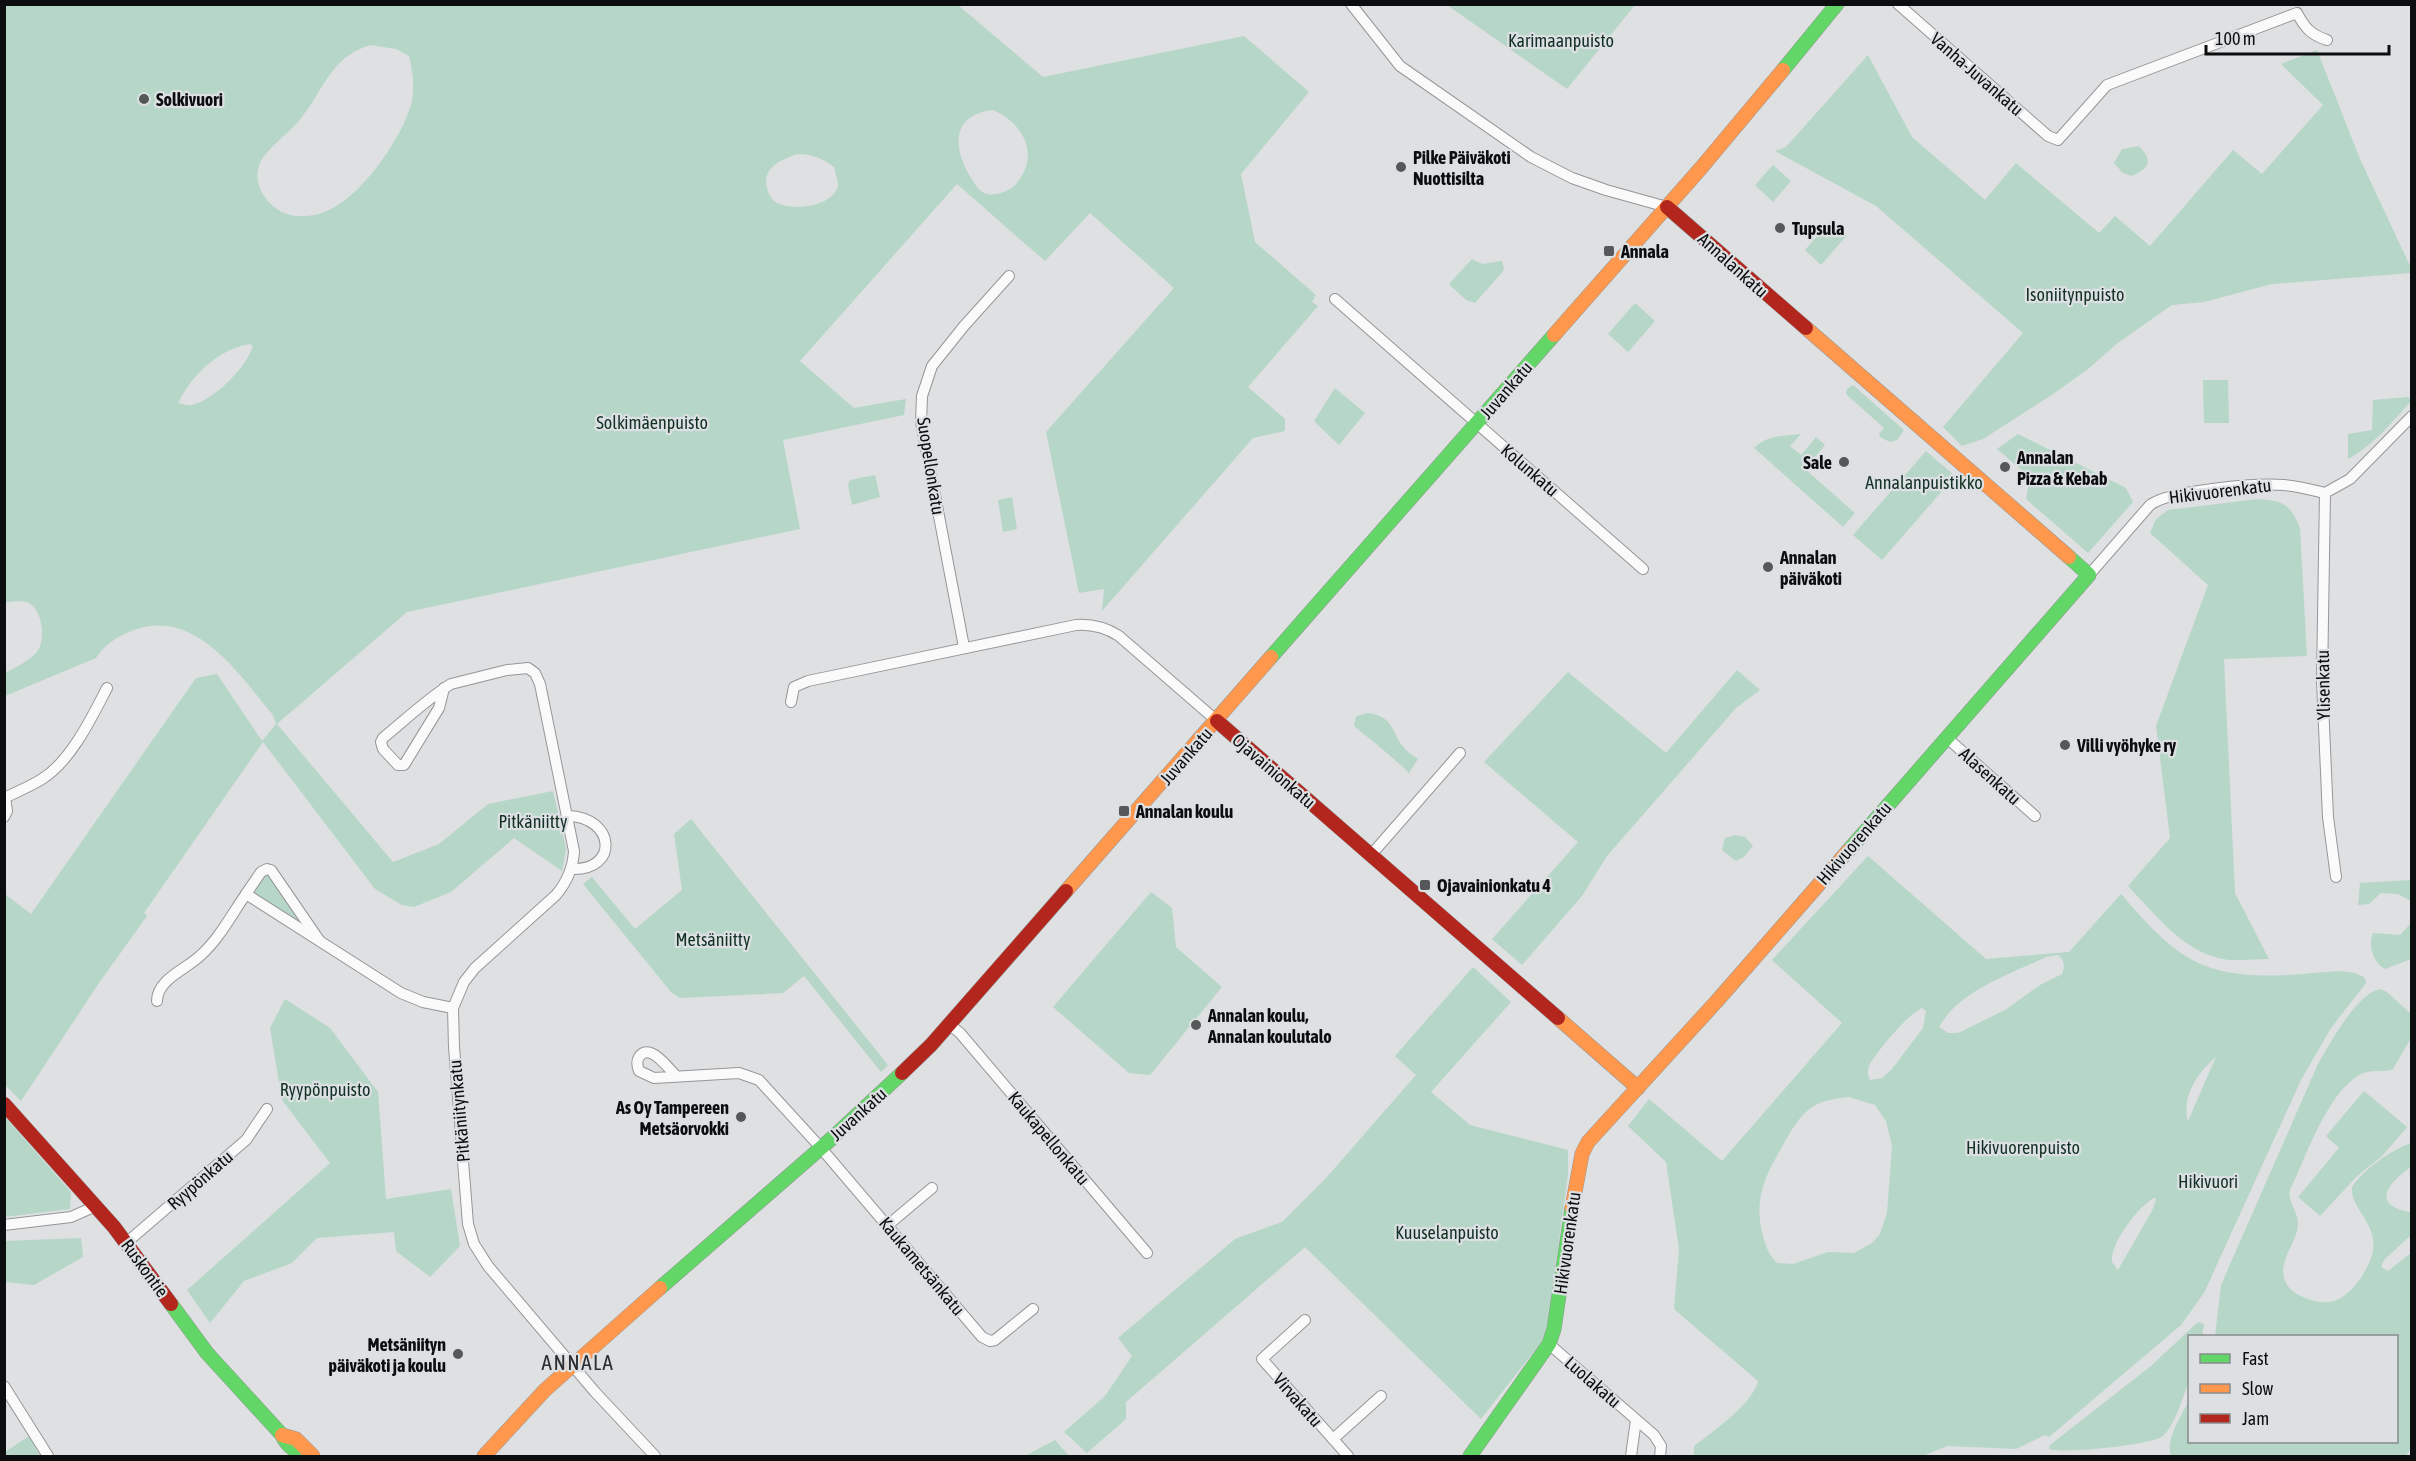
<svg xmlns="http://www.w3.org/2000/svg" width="2416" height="1461" font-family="'Asap Condensed',sans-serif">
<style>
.green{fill:#b6d6c8;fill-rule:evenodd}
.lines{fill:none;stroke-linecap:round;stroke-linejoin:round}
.street-casing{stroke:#959697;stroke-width:12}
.fast-casing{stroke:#959697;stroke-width:15}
.slow-casing{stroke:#959697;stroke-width:15}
.jam-casing{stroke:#959697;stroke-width:15}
.street{stroke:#fafafb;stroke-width:10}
.fast{stroke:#63d668;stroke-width:14}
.slow{stroke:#ff974d;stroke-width:14}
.jam{stroke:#b3261e;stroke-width:14}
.poi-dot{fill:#565758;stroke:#dde0e3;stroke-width:2}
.labels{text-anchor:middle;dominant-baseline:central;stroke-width:4.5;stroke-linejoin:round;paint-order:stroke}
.park-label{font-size:18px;fill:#123023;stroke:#dde0e3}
.street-label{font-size:18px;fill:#0c0d0e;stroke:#dde0e3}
.poi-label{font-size:18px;font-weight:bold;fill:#0c0d0e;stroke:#dde0e3;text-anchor:start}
.quarter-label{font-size:21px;letter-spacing:1.5px;fill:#2d2e31;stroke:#dde0e3}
</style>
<rect width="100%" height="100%" fill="#dee0e2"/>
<!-- green -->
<g class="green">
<path d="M5 4 958 5 1043 77 1244 36 1309 92 1241 174 1255 242 1316 295 1312 302 1318 306 1248 387 1285 419V431L1253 438 1102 611 1104 589 1079 593 1046 432 1174 288 1090 213 1045 261 957 184 800 361 854 408 906 399 904 415 783 440 800 529 407 612 277 724 393 862 439 844 488 804 553 791 566 849 562 871 514 838 451 892 414 907 402 905 375 889 263 742 144 913 147 916 99 983 21 1101 5 1085V894L31 914 196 678 217 674 262 741 276 724 273 715C239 675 198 610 137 629 119 635 106 643 96 658L5 696V673C15 668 27 662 36 653 46 642 43 615 32 605 25 599 13 602 5 602ZM370 45 396 49 409 56C413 72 415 88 411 105 400 142 354 209 314 215 308 216 297 217 291 215 270 211 250 185 260 163 265 151 287 134 297 123 323 94 328 58 370 45ZM993 110C1023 123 1041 155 1016 184 1010 191 996 196 987 194 979 192 975 184 971 178 953 149 950 115 993 110ZM797 154C812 154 822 158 834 167 835 172 838 180 838 185 834 207 793 211 777 203 772 200 768 194 767 188 762 167 781 160 797 154ZM250 344 253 346C247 367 214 400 192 405 188 406 183 404 178 403 192 375 218 349 250 344Z"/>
<path d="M1447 5H1635L1567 89Z"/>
<path d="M2317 50 2360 159 2411 268V273L2272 284 2204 302 2172 305 2119 342 2088 369 2053 394 1983 439 1962 446 1943 427 2023 333 1876 206 1775 151 1786 147 1868 55 1912 137 1985 200 2016 163 2099 233 2115 216 2150 246 2233 150 2262 174 2323 105 2281 64Z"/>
<path d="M2139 146C2153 161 2150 167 2132 176L2123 173 2114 163 2122 149Z"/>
<path d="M1773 165 1791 181 1773 202 1755 185Z"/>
<path d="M1832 219 1847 235 1821 265 1805 250Z"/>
<path d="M1472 259 1482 264 1502 261 1504 270 1475 303 1466 300 1449 284Z"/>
<path d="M1635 303 1655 321 1628 352 1608 334Z"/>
<path d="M2228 380 2229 423H2204L2203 380Z"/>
<path d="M1853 385 1904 430 1897 440 1890 442 1880 437 1879 434 1884 428 1846 394 1847 389Z"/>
<path d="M1335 388 1365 413 1339 445 1314 421Z"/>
<path d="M2408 397 2411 401C2393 421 2373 446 2348 459V434L2372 430 2373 400Z"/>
<path d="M1801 434 1790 446 1801 455 1816 437 1825 445 1805 469 1855 513 1843 527 1754 448C1766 435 1785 436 1801 434Z"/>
<path d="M2018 434 2126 488 2133 502 2088 553 2026 499 2030 477 1997 449Z"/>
<path d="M1926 451 1955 476 1882 560 1853 535Z"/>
<path d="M875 475 880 497 852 505 848 485 850 480Z"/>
<path d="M1012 497 1017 529 1003 532 998 500Z"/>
<path d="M2258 499C2284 501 2290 504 2300 528L2307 656 2224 659 2235 893 2269 959C2253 959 2233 962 2218 958 2180 948 2154 913 2128 886L2170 838 2156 726 2208 585 2150 533 2156 519 2168 510Z"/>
<path d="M1737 670 1760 690 1736 708 1607 856 1582 896 1522 965 1492 939 1578 842 1484 762 1568 672 1666 753Z"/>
<path d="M1368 713C1396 717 1390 733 1406 750 1409 753 1414 756 1418 759L1409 773C1391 755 1373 742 1354 726L1356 716Z"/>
<path d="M691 819 888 1065 881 1072 804 976 783 993 680 998 671 992 583 884 592 877 635 929 682 890 674 834Z"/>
<path d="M1735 835 1745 837 1753 846 1744 857 1736 861 1722 850 1725 838Z"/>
<path d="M1868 856 1986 959 2069 952 2121 894C2144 920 2169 951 2203 965 2245 982 2296 974 2340 971L2355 973 2364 977 2366 983 2331 1028 2301 1080 2204 1293 2181 1325 2049 1437 2045 1435 2016 1449 1947 1446 1923 1456H1694V1446C1712 1432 1753 1404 1758 1381L1674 1309 1679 1249 1666 1162 1628 1126 1649 1099 1722 1161 1842 1023 1772 960ZM2058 955C2065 961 2065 966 2062 974L2040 985 2005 1010 1958 1033H1948L1939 1027C1960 990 2009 975 2046 957ZM1922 1008 1926 1011 1923 1028 1892 1069 1882 1078 1870 1080C1868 1076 1867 1072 1869 1066 1876 1052 1908 1014 1922 1008ZM2216 1057 2188 1121C2181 1097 2198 1072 2216 1057ZM1849 1097 1875 1105 1886 1121 1892 1146 1887 1213 1880 1234 1872 1243 1854 1253 1828 1252 1793 1264 1777 1263C1769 1255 1766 1247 1763 1236 1753 1199 1765 1176 1783 1145 1789 1134 1797 1120 1807 1111 1819 1100 1834 1099 1849 1097ZM2154 1198 2156 1199 2153 1209 2118 1270 2112 1262C2110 1243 2138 1207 2154 1198Z"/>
<path d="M268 874 303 921 301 925 255 896 254 892 264 875Z"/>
<path d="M2411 880V901L2398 894 2381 893 2369 904 2358 905 2360 883Z"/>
<path d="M1151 892 1172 908 1176 947 1222 987 1150 1075 1129 1073 1053 1007Z"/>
<path d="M2411 923V959L2385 969C2373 962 2368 946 2373 933L2400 935Z"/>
<path d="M1473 967 1511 1002 1431 1092 1470 1125 1568 1150V1174L1547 1330 1540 1344 1481 1419 1305 1247 1126 1402V1419L1087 1453 1064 1432 1105 1396 1132 1356 1118 1338 1235 1239 1282 1222 1326 1178 1416 1075 1395 1056Z"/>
<path d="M2380 989 2387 992 2411 1014V1038L2393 1069C2383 1073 2371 1069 2361 1074 2327 1092 2306 1157 2290 1190 2287 1202 2299 1212 2298 1225 2297 1242 2279 1259 2284 1278 2287 1288 2294 1293 2303 1297 2311 1301 2321 1303 2330 1302 2350 1299 2369 1270 2373 1251 2378 1223 2350 1209 2352 1187 2366 1167 2390 1151 2411 1143V1167C2402 1173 2377 1192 2390 1204 2396 1210 2404 1210 2411 1213V1235L2384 1260 2381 1267 2388 1271 2411 1253V1448L2406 1456H2171C2165 1439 2182 1416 2189 1400L2190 1442H2396V1336H2215L2221 1285 2318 1064C2329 1045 2357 993 2380 989Z"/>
<path d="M285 999 330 1028 378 1092 386 1199 451 1189 460 1246 430 1277 396 1251 394 1232 317 1238 292 1263 244 1281 210 1323 187 1290 330 1163 282 1100 270 1028Z"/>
<path d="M2364 1091 2407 1127 2382 1156 2356 1177 2320 1216 2298 1197 2339 1148 2326 1136Z"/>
<path d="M5 1117 71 1192 70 1209 5 1217Z"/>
<path d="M81 1238 83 1257 34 1285 5 1282V1241Z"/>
<path d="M2198 1322 2204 1324 2202 1336H2190V1380L2187 1387C2181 1402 2175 1424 2163 1436 2153 1445 2062 1454 2049 1449L2050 1445 2151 1366Z"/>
<path d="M29 1436 40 1456H5V1452Z"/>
<path d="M1055 1440 1069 1456H1025Z"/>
</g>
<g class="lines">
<!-- street casing -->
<g class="street-casing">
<g id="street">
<path d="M1351 4 1400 66 1531 157 1572 178 1606 190 1667 207"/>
<path d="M1898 4 2048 136 2058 140 2107 85 2297 13C2305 28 2311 35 2327 40"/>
<path d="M1335 299 1643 569"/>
<path d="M2325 493 2322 681 2328 817 2336 877"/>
<path d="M2089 575 2150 505C2170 490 2257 483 2284 485 2298 486 2312 490 2325 493L2350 479 2412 416"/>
<path d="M964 647 921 422 922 396 932 366 964 326 1009 276"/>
<path d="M444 688 439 708 404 765H398L383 749 381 742 383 738C405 720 427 699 451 684L507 670 528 668 535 673 540 684 574 851C573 869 567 882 556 895L475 968 464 982 453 1008 454 1047 468 1224 474 1244 488 1266 595 1392 655 1456"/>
<path d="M791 702 794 687 808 681 1076 625C1092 624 1105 627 1119 636L1217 721"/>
<path d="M1946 737 2035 816"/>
<path d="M4 798C17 792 31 786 42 779 71 761 92 717 107 688"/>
<path d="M568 816C615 817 620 871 571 869"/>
<path d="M4 817 7 811 5 797"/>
<path d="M1371 855 1460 753"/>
<path d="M246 894 261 872 267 869 271 870 319 940"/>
<path d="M157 1001C157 979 187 969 201 955 219 939 232 914 246 894L401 993 423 1002 453 1008"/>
<path d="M950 1025 960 1033 1147 1253"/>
<path d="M676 1076C669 1069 649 1041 639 1057 636 1062 637 1066 639 1071L654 1078 739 1073 759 1080 821 1148 982 1337 990 1341 995 1340 1033 1309"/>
<path d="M4 1225 71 1217 96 1206"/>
<path d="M888 1225 932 1188"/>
<path d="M126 1243 246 1140 267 1109"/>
<path d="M1305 1320 1262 1359 1348 1456"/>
<path d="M1549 1344 1654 1435 1661 1446 1660 1456"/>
<path d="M4 1386 48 1456"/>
<path d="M1333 1439 1381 1396"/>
<path d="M1631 1456 1636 1420"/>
</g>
</g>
<!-- fast casing -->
<g class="fast-casing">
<g id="fast">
<path d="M1783 70 1837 4"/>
<path d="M1271 657 1554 335"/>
<path d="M1848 851 2089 575 2069 557"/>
<path d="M660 1288 830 1140 902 1073"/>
<path d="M171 1304 207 1353 282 1435C288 1448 297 1453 311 1455"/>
<path d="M1470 1456 1549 1344 1554 1329 1572 1208"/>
</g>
</g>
<!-- slow casing -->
<g class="slow-casing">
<g id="slow">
<path d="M1806 328 2069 557"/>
<path d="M1554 335 1701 168 1783 70"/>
<path d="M1066 891 1271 657"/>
<path d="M1558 1018 1638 1088"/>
<path d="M1572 1208 1582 1154 1588 1142 1716 1002 1848 851"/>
<path d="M282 1435 296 1439 313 1456"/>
<path d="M484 1456 545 1390 660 1288"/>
</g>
</g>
<!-- jam casing -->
<g class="jam-casing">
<g id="jam">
<path d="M1667 207 1806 328"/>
<path d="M1217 721 1558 1018"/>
<path d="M902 1073 931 1045 1066 891"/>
<path d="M4 1104 114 1227 171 1304"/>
</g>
</g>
<!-- street -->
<use href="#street" class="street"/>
<!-- fast -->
<use href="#fast" class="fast"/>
<!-- slow -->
<use href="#slow" class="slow"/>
<!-- jam -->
<use href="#jam" class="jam"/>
</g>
<!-- markers -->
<g class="poi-dot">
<circle cx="144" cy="99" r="6"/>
<circle cx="1401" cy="167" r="6"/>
<circle cx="1780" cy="228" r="6"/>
<rect x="1603" y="245" width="12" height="12" rx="3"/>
<circle cx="1844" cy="462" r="6"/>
<circle cx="2005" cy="467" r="6"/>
<circle cx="1768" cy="567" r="6"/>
<circle cx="2065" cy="745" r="6"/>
<rect x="1118" y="805" width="12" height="12" rx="3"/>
<rect x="1419" y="879" width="12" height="12" rx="3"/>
<circle cx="1196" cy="1025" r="6"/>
<circle cx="741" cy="1117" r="6"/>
<circle cx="458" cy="1354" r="6"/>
</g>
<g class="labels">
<!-- park labels -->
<g class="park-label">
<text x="1561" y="40">Karimaanpuisto</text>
<text x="2075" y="294">Isoniitynpuisto</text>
<text x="652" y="422">Solkimäenpuisto</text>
<text x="1924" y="482">Annalanpuistikko</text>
<text x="533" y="821">Pitkäniitty</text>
<text x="713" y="939">Metsäniitty</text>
<text x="325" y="1089">Ryypönpuisto</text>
<text x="2023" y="1147">Hikivuorenpuisto</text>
<text x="2208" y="1181">Hikivuori</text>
<text x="1447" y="1232">Kuuselanpuisto</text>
</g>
<!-- street labels -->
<g class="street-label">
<text transform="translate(1977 74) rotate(41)">Vanha-Juvankatu</text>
<text transform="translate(1733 265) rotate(42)">Annalankatu</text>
<text transform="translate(1506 390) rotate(-49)">Juvankatu</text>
<text transform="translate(931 466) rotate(81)">Suopellonkatu</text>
<text transform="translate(1530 470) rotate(41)">Kolunkatu</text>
<text transform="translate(2220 491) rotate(-7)">Hikivuorenkatu</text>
<text transform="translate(2323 685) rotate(-91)">Ylisenkatu</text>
<text transform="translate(1186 756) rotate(-49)">Juvankatu</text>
<text transform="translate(1274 771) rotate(41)">Ojavainionkatu</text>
<text transform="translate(1990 776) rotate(42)">Alasenkatu</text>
<text transform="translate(1854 843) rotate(-49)">Hikivuorenkatu</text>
<text transform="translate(459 1111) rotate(-95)">Pitkäniitynkatu</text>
<text transform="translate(858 1114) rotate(-42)">Juvankatu</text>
<text transform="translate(1049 1138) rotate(50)">Kaukapellonkatu</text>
<text transform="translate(200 1180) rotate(-41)">Ryypönkatu</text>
<text transform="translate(1567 1243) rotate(-82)">Hikivuorenkatu</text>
<text transform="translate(922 1266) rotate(50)">Kaukametsänkatu</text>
<text transform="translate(145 1268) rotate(54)">Ruskontie</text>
<text transform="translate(1593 1382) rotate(41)">Luolakatu</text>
<text transform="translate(1298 1400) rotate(49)">Virvakatu</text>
</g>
<!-- poi labels -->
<g class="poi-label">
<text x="156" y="99">Solkivuori</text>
<text x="1413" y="157">Pilke Päiväkoti<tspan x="1413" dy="21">Nuottisilta</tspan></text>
<text x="1792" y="228">Tupsula</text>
<text x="1621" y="251">Annala</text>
<text x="2017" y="457">Annalan<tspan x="2017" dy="21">Pizza &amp; Kebab</tspan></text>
<text x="1832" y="462" text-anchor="end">Sale</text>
<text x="1780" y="557">Annalan<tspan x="1780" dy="21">päiväkoti</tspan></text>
<text x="2077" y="745">Villi vyöhyke ry</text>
<text x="1136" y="811">Annalan koulu</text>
<text x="1437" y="885">Ojavainionkatu 4</text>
<text x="1208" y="1015">Annalan koulu,<tspan x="1208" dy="21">Annalan koulutalo</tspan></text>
<text x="729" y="1107" text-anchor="end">As Oy Tampereen<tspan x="729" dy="21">Metsäorvokki</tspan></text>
<text x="446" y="1344" text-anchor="end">Metsäniityn<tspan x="446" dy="21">päiväkoti ja koulu</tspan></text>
</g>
<!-- quarter labels -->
<g class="quarter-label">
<text x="578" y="1362">ANNALA</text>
</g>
</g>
<!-- border -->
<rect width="2416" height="1461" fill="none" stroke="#0c0d0e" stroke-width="12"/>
<!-- legend -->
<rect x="2188" y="1335" width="210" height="108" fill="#dde0e3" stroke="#898c8e" stroke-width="1.5"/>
<rect x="2200" y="1354" width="30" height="9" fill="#63d668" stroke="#898c8e" stroke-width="1.5"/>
<text x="2242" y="1365" font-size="18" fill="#0c0d0e">Fast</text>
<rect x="2200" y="1384" width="30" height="9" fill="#ff974d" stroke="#898c8e" stroke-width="1.5"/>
<text x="2242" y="1395" font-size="18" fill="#0c0d0e">Slow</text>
<rect x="2200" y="1414" width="30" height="9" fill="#b3261e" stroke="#898c8e" stroke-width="1.5"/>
<text x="2242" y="1425" font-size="18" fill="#0c0d0e">Jam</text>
<!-- scale -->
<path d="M2206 45v9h183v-9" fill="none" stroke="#0c0d0e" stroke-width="3"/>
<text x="2215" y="45" font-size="18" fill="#0c0d0e" stroke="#dde0e3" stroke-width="4.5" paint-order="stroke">100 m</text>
</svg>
